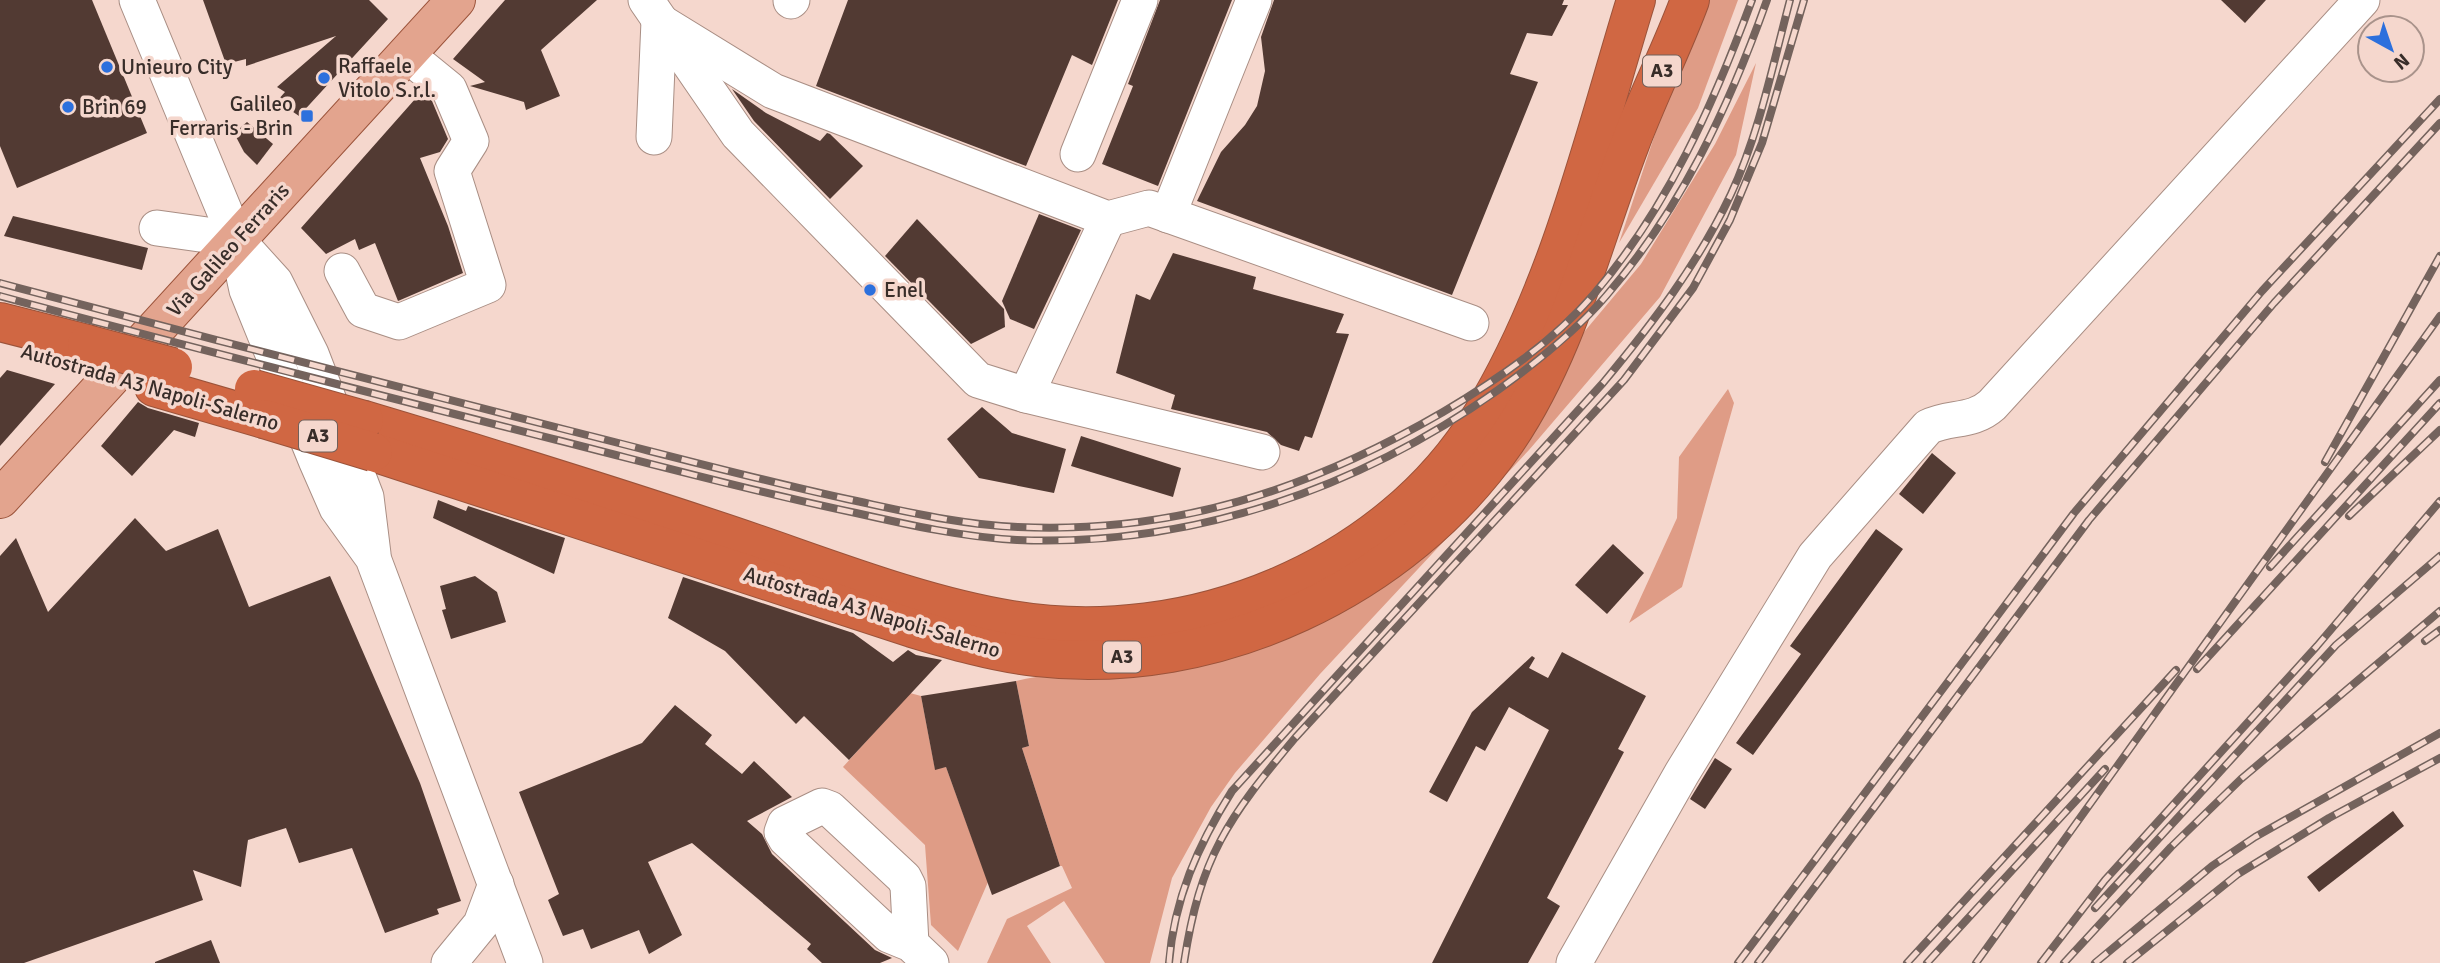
<svg xmlns="http://www.w3.org/2000/svg" width="2440" height="963" font-family="Signika,sans-serif">
<style>
.green{fill:#df9c86}
.building{fill:#523a33}
.lines{fill:none;stroke-linecap:round;stroke-linejoin:round}
.minor-casing{stroke:#a98e84;stroke-width:37}
.major-casing{stroke:#9b533a;stroke-width:40}
.highway-casing{stroke:#9b533a;stroke-width:40}
.minor{stroke:#fff;stroke-width:35}
.major{stroke:#e3a48e;stroke-width:38}
.highway{stroke:#d06743;stroke-width:38}
.rail-casing{stroke:#74635d;stroke-width:8}
.rail{stroke:#f5d7cd;stroke-width:5;stroke-dasharray:16;stroke-linecap:butt}
.highway-bridge-casing{stroke:#9b533a;stroke-width:40;stroke-linecap:butt}
.highway-bridge{stroke:#d06743;stroke-width:38}
.poi-dot{fill:#2c70dd;stroke:#f5d7cd;stroke-width:2.5}
.labels{text-anchor:middle;dominant-baseline:central;stroke-width:7;stroke-linejoin:round;paint-order:stroke}
.shield{fill:#f5d7cd;stroke:#71605a;stroke-width:2}
.shield-label{font-size:19px;font-weight:bold;fill:#382d29}
.poi-label{font-size:21px;fill:#382d29;stroke:#f5d7cd;text-anchor:start}
.street-label{font-size:21px;fill:#382d29;stroke:#f5d7cd}
</style>
<rect width="100%" height="100%" fill="#f5d7cd"/>
<!-- green -->
<g class="green">
<path d="M1705 0H1738L1698 108 1619 243 1659 122Z"/>
<path d="M1756 63 1736 155 1660 297 1529 450 1320 674 1235 773 1211 807 1172 878 1150 963H1105L1064 901 1027 926 1051 963H987L1007 919 1072 888 1062 866H1060L1022 748 1029 746 1016 681C1059 670 1101 675 1145 673 1174 672 1202 665 1230 658L1574 344 1641 264 1715 144Z"/>
<path d="M1728 389 1734 403 1682 587 1629 623 1677 518 1679 457Z"/>
<path d="M910 693 921 696 935 769 946 767 988 882 958 951 931 925 925 845 843 767Z"/>
</g>
<!-- building -->
<g class="building">
<path d="M0 0H92L147 133 17 188 0 146Z"/>
<path d="M203 0H369L388 19 299 116 277 101 285 92 277 87 336 36 246 66V59L226 64Z"/>
<path d="M505 0H597L541 50 560 96 526 110 524 102 470 86 485 82 453 59Z"/>
<path d="M848 0H1118L1092 65 1072 55 1026 166 816 86Z"/>
<path d="M1160 0H1232L1158 186 1102 164 1133 86 1128 84Z"/>
<path d="M1274 0H1564L1562 5H1568L1552 36 1527 33 1510 74 1538 82 1452 295 1197 201 1221 152 1245 125 1257 106 1265 71 1261 37Z"/>
<path d="M2221 0H2266L2245 23Z"/>
<path d="M732 89 766 113 820 141 827 133 830 134 863 166 830 199 754 121Z"/>
<path d="M425 96 432 101 448 139 440 152 420 158 448 226 463 273 398 301 375 243 359 250 355 239 326 254 301 228 416 98Z"/>
<path d="M247 122 273 144 257 165 244 152 234 133Z"/>
<path d="M1039 214 1081 230 1034 329 1010 319 1002 301Z"/>
<path d="M13 216 148 248 142 270 4 236Z"/>
<path d="M917 219 1004 309 1005 327 971 344 885 256Z"/>
<path d="M1173 253 1256 277 1253 289 1344 314 1336 333 1349 334 1312 438 1305 436 1299 451 1281 445 1267 432 1171 409 1175 395 1116 373 1136 294 1150 300Z"/>
<path d="M7 370 55 384 0 446V378Z"/>
<path d="M138 402 148 408 199 423 195 437 174 430 132 476 101 446Z"/>
<path d="M982 407 1012 433 1066 449 1054 493 979 478 947 439Z"/>
<path d="M1081 436 1181 468 1173 497 1071 466Z"/>
<path d="M1932 453 1956 473 1923 514 1899 494Z"/>
<path d="M438 500 466 511 468 506 565 538 554 574 433 518Z"/>
<path d="M135 518 166 551 218 529 249 607 330 576 420 783 461 901 437 909 439 914 385 933 352 848 299 863 286 828 248 840 241 887 193 870 203 900 24 963H0V556L16 538 48 612Z"/>
<path d="M1876 529 1903 549 1753 755 1736 743 1801 654 1790 646Z"/>
<path d="M1613 544 1644 573 1607 614 1575 585Z"/>
<path d="M475 576 497 592 506 622 451 639 442 610 446 609 440 586Z"/>
<path d="M683 577 853 633 893 662 908 650 916 655 942 660 849 760 804 716 796 724 725 651 668 618Z"/>
<path d="M1562 652 1646 696 1618 749 1624 752 1547 898 1560 906 1528 963H1432L1549 730 1509 707 1485 751 1476 746 1447 802 1429 792 1472 712 1532 656 1535 658 1529 668 1548 678Z"/>
<path d="M1016 681 1029 746 1022 748 1060 866 992 895 946 767 935 770 921 696Z"/>
<path d="M675 705 712 735 705 744 742 774 754 761 792 797 747 821 762 834 772 854 875 950 892 958 880 963H822L807 949 811 944 692 843 648 862 682 935 649 954 639 930 591 949 583 929 563 936 548 900 559 894 519 792 642 743Z"/>
<path d="M1715 758 1732 769 1705 809 1690 799Z"/>
<path d="M2393 811 2404 826 2319 892 2307 877Z"/>
<path d="M211 940 220 963H155V962Z"/>
</g>
<g class="lines">
<!-- minor casing -->
<g class="minor-casing">
<g id="minor">
<path d="M137 0 236 239 275 282 311 354 366 497 373 554"/>
<path d="M646 0 738 134 978 380 1026 395 1262 452"/>
<path d="M791 1 792 0"/>
<path d="M659 21 773 91 1108 219 1149 208 1471 323"/>
<path d="M654 137 659 21"/>
<path d="M1078 154 1140 0"/>
<path d="M1168 215 1254 0"/>
<path d="M157 228 236 239"/>
<path d="M236 239 247 290 316 460 337 508 373 558 525 963"/>
<path d="M342 271 363 310 399 322 488 285 452 171 471 141 449 89 406 54"/>
<path d="M1026 395 1108 219"/>
<path d="M911 944 908 886 904 878 830 809 822 806 785 824 782 832 786 839 889 935 911 944 931 963"/>
<path d="M449 963 481 924 496 884"/>
<path d="M1574 963 1682 773 1815 556 1928 427C1950 416 1972 423 1992 405L2362 0"/>
</g>
</g>
<!-- major casing -->
<g class="major-casing">
<path id="major" d="M0 499 456 0"/>
</g>
<!-- highway casing -->
<g class="highway-casing">
<g id="highway">
<path d="M0 322 87 344"/>
<path d="M154 387 264 419"/>
<path d="M364 420C481 455 598 491 715 530 810 561 913 604 1011 620 1188 650 1388 570 1482 415 1559 289 1593 140 1636 0"/>
<path d="M373 452 912 628C952 640 993 652 1035 657 1215 678 1404 589 1506 441 1567 352 1592 243 1630 144 1648 95 1672 49 1690 0"/>
</g>
</g>
<!-- minor -->
<use href="#minor" class="minor"/>
<!-- major -->
<use href="#major" class="major"/>
<!-- highway -->
<use href="#highway" class="highway"/>
<!-- rail casing -->
<g class="rail-casing">
<g id="rail">
<path d="M0 283C190 334 380 382 571 431 663 454 755 479 847 499 904 511 960 525 1018 527 1174 534 1309 490 1443 412 1497 380 1553 342 1594 294 1668 207 1713 105 1752 0"/>
<path d="M0 296C185 346 371 393 557 440 656 465 755 492 856 513 909 525 963 537 1017 540 1191 547 1358 489 1498 390 1537 362 1575 332 1606 296 1681 209 1729 107 1767 0"/>
<path d="M2325 462 2440 256"/>
<path d="M2349 516 2440 430"/>
<path d="M2270 567 2440 380"/>
<path d="M2425 641 2440 630"/>
<path d="M2197 669 2440 403"/>
<path d="M2095 908 2336 645 2440 556"/>
<path d="M1169 963C1174 899 1198 845 1232 791L1603 383C1652 324 1698 264 1731 194 1759 134 1773 64 1790 0"/>
<path d="M1184 963C1200 857 1228 818 1295 738L1624 380 1693 288 1730 220 1762 143 1804 0"/>
<path d="M1738 963 2074 513 2262 291 2440 99"/>
<path d="M1758 963 2089 520 2274 303 2440 123"/>
<path d="M1907 963 2176 670"/>
<path d="M1927 963 2105 769"/>
<path d="M1976 963 2440 316"/>
<path d="M2041 963 2105 880 2317 646 2440 501"/>
<path d="M2064 963 2171 847 2241 779 2440 611"/>
<path d="M2095 963 2212 866 2255 837 2440 733"/>
<path d="M2127 963 2238 874 2329 818 2440 758"/>
</g>
</g>
<!-- rail -->
<use href="#rail" class="rail"/>
<!-- highway-bridge casing -->
<g class="highway-bridge-casing">
<g id="highway-bridge">
<path d="M87 344 173 367"/>
<path d="M254 389 364 420"/>
<path d="M264 419 373 452"/>
</g>
</g>
<!-- highway-bridge -->
<use href="#highway-bridge" class="highway-bridge"/>
</g>
<!-- markers -->
<g class="poi-dot">
<circle cx="107" cy="67" r="7"/>
<circle cx="324" cy="78" r="7"/>
<circle cx="68" cy="107" r="7"/>
<rect x="300" y="109" width="14" height="14" rx="3.5"/>
<circle cx="870" cy="290" r="7"/>
</g>
<g class="labels">
<!-- shield labels -->
<g class="shield">
<rect x="1643" y="55.5" width="38" height="31" rx="5"/>
<rect x="299" y="420.5" width="38" height="31" rx="5"/>
<rect x="1103" y="641.5" width="38" height="31" rx="5"/>
</g>
<g class="shield-label">
<text x="1662" y="71">A3</text>
<text x="318" y="436">A3</text>
<text x="1122" y="657">A3</text>
</g>
<!-- poi labels -->
<g class="poi-label">
<text x="338" y="66">Raffaele<tspan x="338" dy="24">Vitolo S.r.l.</tspan></text>
<text x="121" y="67">Unieuro City</text>
<text x="293" y="104" text-anchor="end">Galileo<tspan x="293" dy="24">Ferraris - Brin</tspan></text>
<text x="82" y="107">Brin 69</text>
<text x="884" y="290">Enel</text>
</g>
<!-- street labels -->
<g class="street-label">
<text transform="translate(228 250) rotate(-48)">Via Galileo Ferraris</text>
<text transform="translate(150 387) rotate(16)">Autostrada A3 Napoli-Salerno</text>
<text transform="translate(872 612) rotate(17)">Autostrada A3 Napoli-Salerno</text>
</g>
</g>
<!-- north arrow -->
<g transform="translate(2391 49) rotate(140)"><circle r="33" fill="#f5d7cd" stroke="#a9938b" stroke-width="2"/>
<path d="M0-5L12 26L0 18L-12 26Z" fill="#2c70dd"/>
<text y="-10" font-size="19" font-weight="bold" text-anchor="middle" fill="#382d29">N</text>
</g>
</svg>
